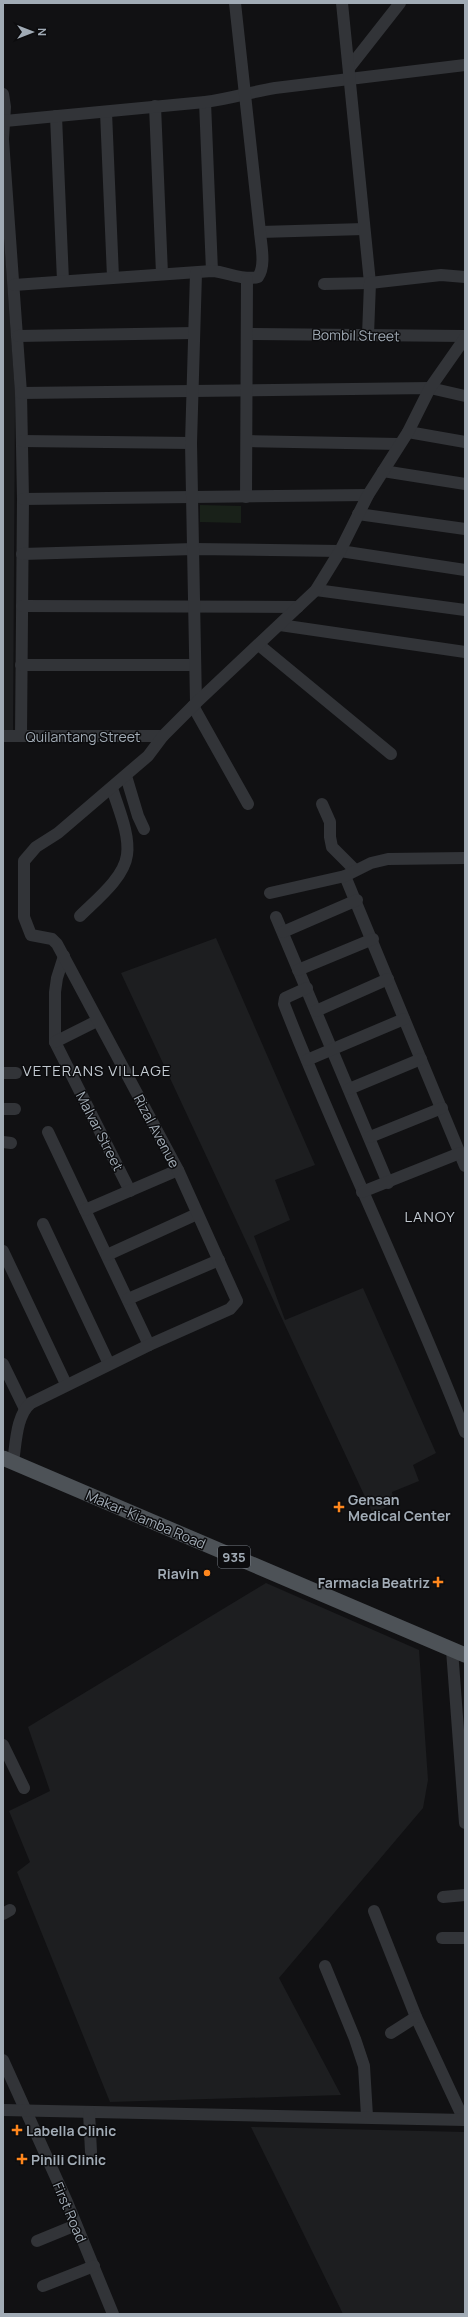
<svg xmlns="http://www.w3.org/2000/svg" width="468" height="2317" font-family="Manrope,sans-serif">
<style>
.built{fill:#1d1e20}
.green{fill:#192119}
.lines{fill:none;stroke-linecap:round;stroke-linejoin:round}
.minor{stroke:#323438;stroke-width:12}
.major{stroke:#4d5257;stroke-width:15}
.poi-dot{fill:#ff871d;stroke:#0c0c0e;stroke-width:1.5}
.labels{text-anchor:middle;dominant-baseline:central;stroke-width:3;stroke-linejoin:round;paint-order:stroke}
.shield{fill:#0c0c0e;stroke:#747b83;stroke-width:1}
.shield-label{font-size:13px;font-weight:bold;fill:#a1abb5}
.street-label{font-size:14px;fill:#a1abb5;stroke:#0c0c0e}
.poi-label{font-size:14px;font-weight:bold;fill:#a1abb5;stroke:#0c0c0e;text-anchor:start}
.neighbourhood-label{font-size:15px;letter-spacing:1px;fill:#c2c9d0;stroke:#0c0c0e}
</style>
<rect width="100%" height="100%" fill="#111113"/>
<!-- built -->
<g class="built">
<path d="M3 221 15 392 13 731H3Z"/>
<path d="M216 938 315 1165 275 1180 290 1220 254 1236 285 1320 363 1288 436 1453 413 1465 419 1481 392 1492 394 1503 373 1514 121 973Z"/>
<path d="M266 1583 419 1650 428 1780 423 1808 279 1978 341 2095 110 2102 17 1872 30 1862 9 1811 50 1791 28 1727Z"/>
<path d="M251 2127 465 2132V2314H343Z"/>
</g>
<!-- green -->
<path class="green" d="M200 505 241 506V523L200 522Z"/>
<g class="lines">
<!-- minor -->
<g class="minor">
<path d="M349 68 400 3"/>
<path d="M3 94 5 107 3 138"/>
<path d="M205 102 212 271"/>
<path d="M155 106 162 274"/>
<path d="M106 112 113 277"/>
<path d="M56 116 63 281"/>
<path d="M5 121 205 102C229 99 251 92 275 88L465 65"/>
<path d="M3 140 21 393 23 499 21 736"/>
<path d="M260 232 364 229"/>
<path d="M324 284 370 283 342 3"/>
<path d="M14 285 212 271C227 272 244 281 258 277 266 266 261 245 260 232L235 3"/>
<path d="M247 334 465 336"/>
<path d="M368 335 370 283 441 275 465 277"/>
<path d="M18 336 194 333"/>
<path d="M21 393 430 388 465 396"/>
<path d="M408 432 465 442"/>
<path d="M22 441 191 443"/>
<path d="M247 441 399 444"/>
<path d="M383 471 465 484"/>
<path d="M246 497 247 279"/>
<path d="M23 499 368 495"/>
<path d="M358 514 465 529"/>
<path d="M22 554 194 549 340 551 465 570"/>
<path d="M316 590 465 610"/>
<path d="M22 606 298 607"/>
<path d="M280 625 465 652"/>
<path d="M259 645 391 754"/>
<path d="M21 665H195"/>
<path d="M196 703 191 443 196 273"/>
<path d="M193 706 248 804"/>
<path d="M3 736H163"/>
<path d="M126 776 138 816 144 829"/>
<path d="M322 804 330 822V837L332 847 355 870"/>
<path d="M345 876 465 1166"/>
<path d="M270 893 345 876 371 863 388 859 465 858"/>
<path d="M80 916C96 900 124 878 127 855 130 834 118 808 112 788"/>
<path d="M276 917 388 1183"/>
<path d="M283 932 357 900"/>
<path d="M64 956 57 978 55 992V1042L130 1191"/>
<path d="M298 970 373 939"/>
<path d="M307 988 285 998 284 1004C340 1148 409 1287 465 1432"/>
<path d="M316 1011 388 979"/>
<path d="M55 1042 97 1021"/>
<path d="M307 1060 404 1019"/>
<path d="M3 1073H16"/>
<path d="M349 1089 421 1059"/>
<path d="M3 1109H15"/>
<path d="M48 1132 149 1345"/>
<path d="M370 1137 442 1108"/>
<path d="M3 1142 11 1143"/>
<path d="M362 1192 460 1153"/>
<path d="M85 1210 178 1170"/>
<path d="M43 1224 109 1364"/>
<path d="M3 1251 66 1384"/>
<path d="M107 1255 197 1214"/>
<path d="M128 1299 219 1260"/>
<path d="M3 1364 25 1409"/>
<path d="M13 1462C16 1444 16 1415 31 1403L149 1345 230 1309 237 1301 178 1170 57 944 52 939 31 935 24 917V861L36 847 58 833 148 756 163 736 196 703 316 590 340 551 368 495 408 432 430 388 465 338"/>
<path d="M452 1650 465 1823"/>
<path d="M3 1745 24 1788"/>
<path d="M443 1897 465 1895"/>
<path d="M374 1911 416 2017 464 2120"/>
<path d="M3 1914 10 1910"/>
<path d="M442 1938H465"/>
<path d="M325 1966 355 2039 364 2066 367 2116"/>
<path d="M391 2033 416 2017"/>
<path d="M3 2060 67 2202 113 2314"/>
<path d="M3 2110 465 2120"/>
<path d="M89 2112 91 2152"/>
<path d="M37 2241 76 2225"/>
<path d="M43 2286 94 2266"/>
</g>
<!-- major -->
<path class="major" d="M3 1458 465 1655"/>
</g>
<!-- markers -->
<g class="poi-dot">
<path d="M337 1501h4v4h4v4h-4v4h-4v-4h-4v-4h4z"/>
<circle cx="207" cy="1573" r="4"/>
<path d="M436 1576h4v4h4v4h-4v4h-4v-4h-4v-4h4z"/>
<path d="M15 2124h4v4h4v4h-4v4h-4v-4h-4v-4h4z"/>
<path d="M20 2153h4v4h4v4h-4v4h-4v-4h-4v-4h4z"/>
</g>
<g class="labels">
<!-- shield labels -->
<rect class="shield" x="218" y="1546" width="32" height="22" rx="3"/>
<g class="shield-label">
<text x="234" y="1557">935</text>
</g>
<!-- street labels -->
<g class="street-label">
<text transform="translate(356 335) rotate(1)">Bombil Street</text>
<text x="83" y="736">Quilantang Street</text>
<text transform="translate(100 1131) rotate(63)">Malvar Street</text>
<text transform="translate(157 1131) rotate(62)">Rizal Avenue</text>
<text transform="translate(146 1519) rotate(23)">Makar-Kiamba Road</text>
<text transform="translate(70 2212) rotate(67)">First Road</text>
</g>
<!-- poi labels -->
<g class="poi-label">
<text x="348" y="1499">Gensan<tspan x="348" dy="16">Medical Center</tspan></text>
<text x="199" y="1573" text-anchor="end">Riavin</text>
<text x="430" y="1582" text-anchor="end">Farmacia Beatriz</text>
<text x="26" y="2130">Labella Clinic</text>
<text x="31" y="2159">Pinili Clinic</text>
</g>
<!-- neighbourhood labels -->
<g class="neighbourhood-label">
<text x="97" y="1070">VETERANS VILLAGE</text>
<text x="430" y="1216">LANOY</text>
</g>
</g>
<!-- border -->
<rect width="468" height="2317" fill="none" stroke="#a1abb5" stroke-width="8"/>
<!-- north arrow -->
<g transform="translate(32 32) rotate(90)" stroke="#0c0c0e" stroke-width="3" paint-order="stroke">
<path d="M0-3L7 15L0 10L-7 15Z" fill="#a1abb5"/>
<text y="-6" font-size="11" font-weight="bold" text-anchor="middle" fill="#a1abb5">N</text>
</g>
</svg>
